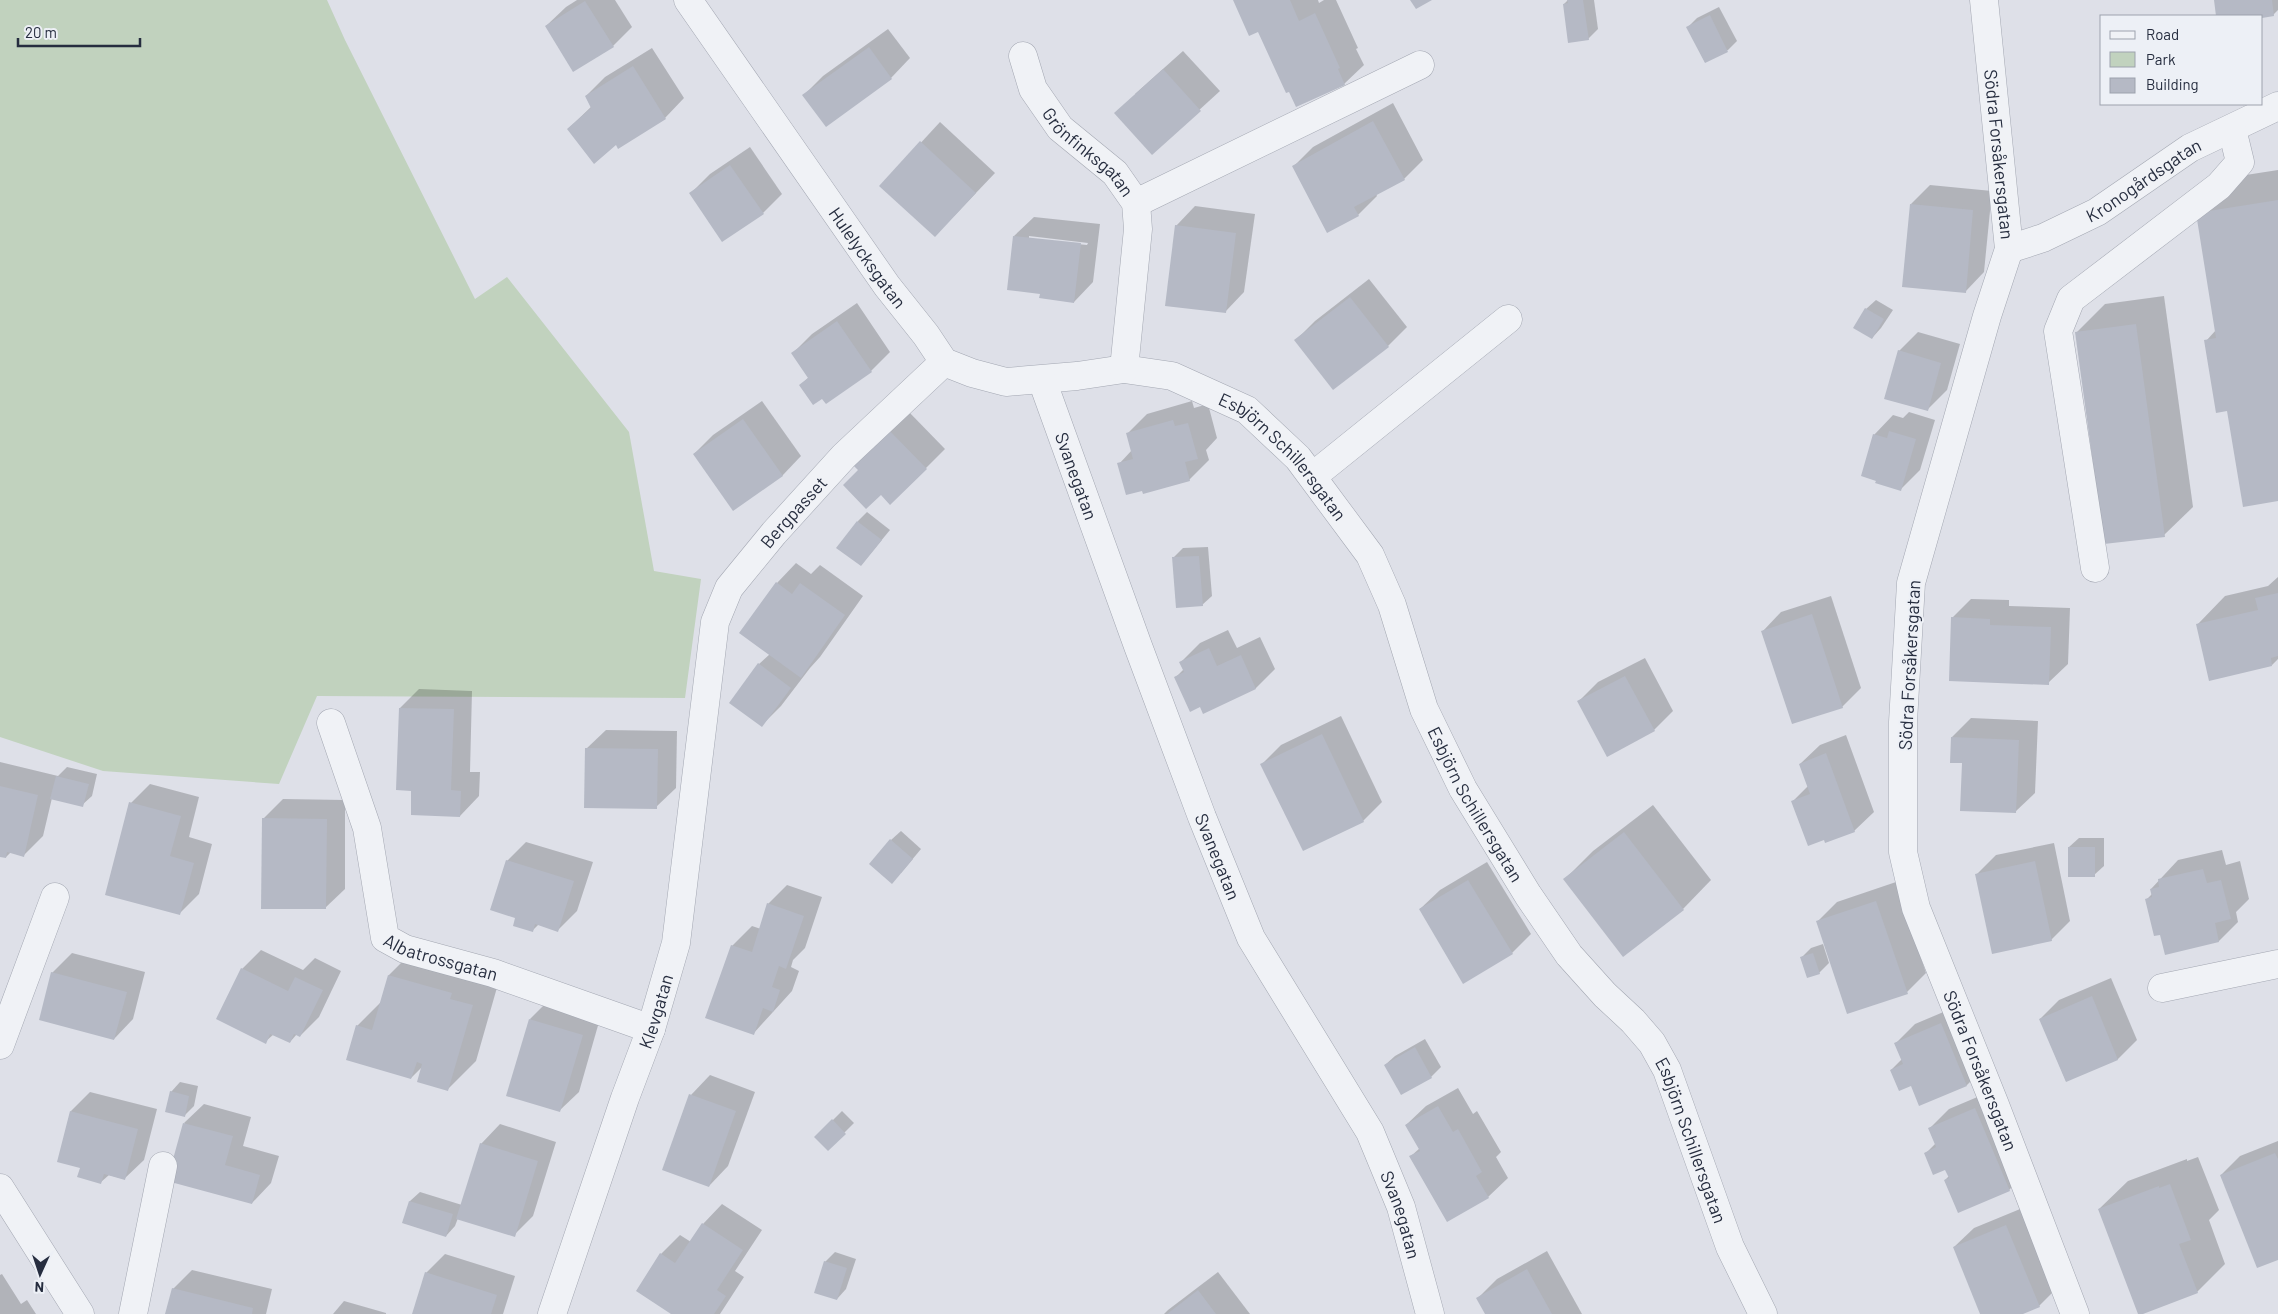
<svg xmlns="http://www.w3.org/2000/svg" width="2278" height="1314" font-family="Barlow,sans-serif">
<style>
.green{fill:#c1d2be}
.shadow{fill:#0003;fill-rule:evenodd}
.building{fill:#b5b9c5}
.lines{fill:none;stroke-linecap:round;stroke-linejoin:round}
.minor-casing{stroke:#a3a7b2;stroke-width:29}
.minor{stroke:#f0f2f6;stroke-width:28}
.labels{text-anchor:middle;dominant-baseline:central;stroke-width:4;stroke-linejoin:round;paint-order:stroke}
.street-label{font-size:18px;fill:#262d3f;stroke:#edf0f6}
</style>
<rect width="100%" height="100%" fill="#dee0e8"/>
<!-- green -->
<path class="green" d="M0 0H327L345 40 475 299 507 277 629 432 654 571 701 579 685 698 317 696 279 784 103 771 0 737Z"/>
<!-- shadow -->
<g class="shadow">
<path d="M577 0H615L632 27 613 46 546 26 566 7Z"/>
<path d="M1234 0H1318L1319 3 1324 0H1336L1358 48 1356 49 1364 65 1344 84 1258 31Z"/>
<path d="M1568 0H1594L1598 29 1588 39 1564 4Z"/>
<path d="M2215 0H2278V10L2273 15 2262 16H2217Z"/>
<path d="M1719 7 1737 41 1728 50 1705 62 1688 27 1697 18Z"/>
<path d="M888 29 910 58 891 78 804 95 823 76Z"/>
<path d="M652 48 684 98 665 118 616 143 568 129 592 106 586 96 605 77Z"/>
<path d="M1183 51 1220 91 1152 153 1135 94Z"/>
<path d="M1393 103 1423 160 1404 179 1376 194 1377 196 1358 215 1293 167 1313 147Z"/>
<path d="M940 122 995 173 954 216 881 186Z"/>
<path d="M750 147 782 194 763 213 690 194 710 174Z"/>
<path d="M2278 170V500L2228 410 2206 341 2216 330 2197 213 2233 177Z"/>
<path d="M1930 185 1992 191 1984 272 1965 292 1911 204Z"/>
<path d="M1195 206 1255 214 1244 292 1225 312 1176 226Z"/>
<path d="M1034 217 1100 224 1093 282 1074 302 1041 292 1014 236ZM1029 236 1088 243 1087 245 1029 239Z"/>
<path d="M1369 279 1407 327 1388 346 1296 340 1315 321Z"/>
<path d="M2164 296 2193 507 2164 535 2077 332 2105 304Z"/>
<path d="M1876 300 1893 310 1881 328 1872 338 1866 309Z"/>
<path d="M857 303 890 352 871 371 823 397 801 385 809 377 793 353 812 334Z"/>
<path d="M1918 332 1960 344 1947 390 1927 410 1899 351Z"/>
<path d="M762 401 801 456 782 476 694 454 713 435Z"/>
<path d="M1192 401 1194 408 1208 404 1217 438 1206 450 1209 460 1189 480 1119 464 1132 450 1128 433 1147 414Z"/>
<path d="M908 411 945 449 926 468 860 470 854 464Z"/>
<path d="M1909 412 1935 420 1920 470 1901 489 1874 435 1893 415 1903 418Z"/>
<path d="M867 512 890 530 861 565 858 521Z"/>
<path d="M1208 547 1212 596 1202 605 1174 557 1183 548Z"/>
<path d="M796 563 811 574 820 565 863 596 820 657 810 668 781 706 762 725 759 664 770 654 741 633 777 583Z"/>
<path d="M2278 577V659L2272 665 2197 625 2225 596 2268 586Z"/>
<path d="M1831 596 1861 688 1842 707 1762 632 1781 612Z"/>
<path d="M1971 599 2009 600V606L2070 608 2068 664 2048 683 1952 618Z"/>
<path d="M1228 630 1237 648 1260 637 1275 669 1256 688 1204 712 1201 705 1176 677 1184 669 1181 662 1200 643Z"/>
<path d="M1645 658 1673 711 1654 730 1578 702 1598 682Z"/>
<path d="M419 689 472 691 470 772H480L479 796 460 816 413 790 400 708Z"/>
<path d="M1341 716 1382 802 1363 821 1262 764 1281 745Z"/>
<path d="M1971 718 2038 721 2035 793 2015 812 1963 761 1952 737Z"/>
<path d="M606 730 677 731 676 788 656 807 586 749Z"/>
<path d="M1846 735 1874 812 1854 831 1793 801 1808 786 1800 764 1820 745Z"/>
<path d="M0 762 58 776 67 767 97 774 92 796 82 805 52 798 43 836 24 855 11 852 6 857 0 856Z"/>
<path d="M150 784 199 797 189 837 212 844 199 894 180 913 131 803Z"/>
<path d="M283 799 345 800V889L325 908 263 819Z"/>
<path d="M1653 805 1711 880 1683 909 1565 879 1593 851Z"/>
<path d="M901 831 921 849 901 873 891 840Z"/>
<path d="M2079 838H2104V866L2094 875 2069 847Z"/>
<path d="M526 842 593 862 577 911 558 930 539 924 533 930 517 917 507 861Z"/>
<path d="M2054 843 2070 921 2051 940 1977 874 1996 855Z"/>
<path d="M2222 850 2226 865 2240 861 2249 899 2236 912 2238 922 2219 941 2161 934 2147 899 2152 894 2151 889 2178 860Z"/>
<path d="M1487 862 1531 934 1512 953 1420 909 1440 890Z"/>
<path d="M1896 882 1926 973 1907 992 1818 921 1837 902Z"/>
<path d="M787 885 822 897 805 948 793 960 791 967 799 971 792 991 753 1034 732 946 752 926 761 929 768 904Z"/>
<path d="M1823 944 1829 963 1819 973 1801 958 1811 948Z"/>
<path d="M417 947 500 977 476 1061 448 1089 423 1066 411 1078 357 1026 381 1002 389 975Z"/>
<path d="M261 950 303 970 315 958 341 971 319 1017 300 1036 297 1034 290 1042 274 1034 265 1042 242 969Z"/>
<path d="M72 953 145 972 133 1019 114 1039 52 973Z"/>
<path d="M2111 978 2137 1040 2118 1059 2066 1081 2040 1019 2059 1000Z"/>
<path d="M549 1000 601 1015 579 1092 559 1111 530 1019Z"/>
<path d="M1960 1005 1986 1066 1967 1085 1911 1084 1891 1070 1902 1059 1895 1044 1915 1024Z"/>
<path d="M1425 1039 1441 1067 1431 1077 1402 1093 1385 1065 1395 1056Z"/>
<path d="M710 1075 755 1092 728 1166 709 1186 691 1095Z"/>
<path d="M180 1082 198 1086 194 1106 185 1115 171 1092Z"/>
<path d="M1458 1088 1473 1114 1477 1111 1501 1152 1496 1157 1508 1178 1488 1197 1411 1156 1420 1148 1406 1125 1426 1106Z"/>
<path d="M1994 1090 2028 1171 2009 1190 1945 1180 1949 1176 1946 1168 1926 1153 1936 1143 1930 1128 1949 1109Z"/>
<path d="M90 1092 157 1109 144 1160 124 1179 109 1175 101 1182 81 1167 71 1111Z"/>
<path d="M204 1104 251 1117 243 1146 279 1156 271 1183 252 1203 184 1123Z"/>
<path d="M842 1111 854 1123 828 1149 816 1137Z"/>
<path d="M500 1124 556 1142 533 1216 514 1235 458 1218 455 1226 446 1236 404 1223 410 1201 420 1192 462 1205 481 1144Z"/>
<path d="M2278 1141V1259L2221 1175 2240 1156Z"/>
<path d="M2198 1157 2219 1210 2209 1220 2225 1264 2197 1292 2139 1314 2099 1209 2128 1181 2187 1159V1161Z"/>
<path d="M722 1204 762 1230 735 1271 744 1277 720 1314H673L661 1254 680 1235 691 1242 703 1224Z"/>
<path d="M2025 1207 2058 1287 2039 1306 2020 1314H1982L1954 1247 1974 1228Z"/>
<path d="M1547 1251 1582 1314H1487L1478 1298 1497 1279Z"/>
<path d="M835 1252 856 1259 846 1289 837 1299 825 1262Z"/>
<path d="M445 1254 515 1276 503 1314H413L426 1273Z"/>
<path d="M192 1270 272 1289 266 1314H167L173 1289Z"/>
<path d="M1218 1272 1250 1314H1164L1168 1310Z"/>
<path d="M2 1274 21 1304 27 1300 36 1314H0V1275Z"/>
<path d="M344 1301 386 1313V1314H333Z"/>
</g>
<!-- building -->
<g class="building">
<path d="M1233 0H1290L1299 21 1315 13 1340 68 1338 69 1345 85 1296 107 1289 92 1286 93 1258 32 1249 36Z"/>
<path d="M1410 0H1432L1416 9Z"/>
<path d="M1567 0H1583L1589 40 1568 43 1563 4 1568 3Z"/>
<path d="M2214 0H2272L2274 16 2262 18 2216 16Z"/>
<path d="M585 1 614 47 573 72 545 26Z"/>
<path d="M1710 15 1728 52 1705 63 1686 27Z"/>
<path d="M869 47 892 79 826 127 802 95Z"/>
<path d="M633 66 666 119 618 149 616 145 594 164 567 129 591 108 585 96Z"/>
<path d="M1163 69 1201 111 1152 155 1114 113Z"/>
<path d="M1373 121 1405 180 1354 207 1359 216 1327 233 1292 166Z"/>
<path d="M920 141 976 193 935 237 879 186Z"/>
<path d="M730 165 764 214 722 242 689 193Z"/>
<path d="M2278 200V501L2243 507 2227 411 2216 413 2204 340 2216 338 2196 213Z"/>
<path d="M1910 204 1973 210 1966 293 1902 287Z"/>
<path d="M1175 225 1236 233 1226 313 1165 306Z"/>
<path d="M1013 236 1081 243 1074 303 1039 298 1040 294 1007 290Z"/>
<path d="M1350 297 1389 347 1333 390 1294 340Z"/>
<path d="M1865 308 1884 319 1872 339 1853 328Z"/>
<path d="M837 321 872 372 826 404 822 399 813 405 799 385 808 378 791 353Z"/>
<path d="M2136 324 2165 537 2104 544 2075 332Z"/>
<path d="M1898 350 1941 363 1928 411 1884 399Z"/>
<path d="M743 419 783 476 733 511 693 454Z"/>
<path d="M1173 420 1175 426 1188 423 1198 459 1185 462 1190 481 1143 494 1142 491 1126 495 1117 463 1133 459 1126 433Z"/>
<path d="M888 429 927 469 890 505 881 495 866 509 843 485 858 470 852 464Z"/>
<path d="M1889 431 1916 439 1901 491 1875 483 1876 481 1861 476 1873 434 1887 438Z"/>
<path d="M857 521 882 540 861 566 836 548Z"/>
<path d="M1199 556 1203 606 1176 608 1172 557Z"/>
<path d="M776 582 792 594 800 583 845 615 801 678 739 633Z"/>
<path d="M2278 593V656L2271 658 2272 666 2209 681 2196 624 2258 610 2255 598Z"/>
<path d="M1812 614 1843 708 1792 724 1761 631Z"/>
<path d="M1951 617 1990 619V625L2051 627 2049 685 1949 681Z"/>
<path d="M1209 648 1217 666 1241 655 1256 689 1203 714 1200 707 1190 712 1174 677 1184 672 1179 662Z"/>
<path d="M758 663 791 688 762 727 729 703Z"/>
<path d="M1625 676 1655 731 1607 757 1577 701Z"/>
<path d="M399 708 454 709 451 790 461 791 460 817 411 815V791L396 790Z"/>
<path d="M1322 734 1364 822 1303 851 1260 764Z"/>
<path d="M1951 737 2019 740 2016 813 1960 811 1962 763H1950Z"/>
<path d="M585 748 658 749 657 809 584 808Z"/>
<path d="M1826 753 1855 832 1825 843 1824 840 1808 846 1791 801 1810 794 1799 764Z"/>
<path d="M56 776 89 784 83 807 50 799Z"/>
<path d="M0 786 38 795 24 857 7 852 6 858 0 857Z"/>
<path d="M129 802 181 816 170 856 194 863 180 915 105 895Z"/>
<path d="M262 818 327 819 326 909H261Z"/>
<path d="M1624 832 1684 910 1623 957 1563 879Z"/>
<path d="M890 839 913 859 892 884 869 864Z"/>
<rect x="2068" y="847" width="27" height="30"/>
<path d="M506 860 574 881 558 932 535 924 533 932 513 926 515 918 490 910Z"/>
<path d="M2035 861 2052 941 1992 954 1975 874Z"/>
<path d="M2203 869 2207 883 2221 880 2231 919 2215 923 2219 942 2165 955 2160 935 2154 936 2145 899 2152 897 2150 889 2159 887 2158 879Z"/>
<path d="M1468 880 1513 954 1463 984 1419 909Z"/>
<path d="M1876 901 1908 994 1847 1014 1816 921Z"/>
<path d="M767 903 804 916 786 969 779 966 772 987 780 990 773 1012 763 1008 754 1035 705 1018 731 945 752 952Z"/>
<path d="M1813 953 1820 974 1807 978 1800 957Z"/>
<path d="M241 968 288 991 295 977 323 990 300 1037 294 1034 290 1043 270 1034 266 1044 216 1019Z"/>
<path d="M51 972 127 992 114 1040 39 1020Z"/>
<path d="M388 975 452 993 450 999 473 1005 448 1091 417 1082 422 1064 417 1062 411 1079 346 1060 356 1025 372 1030Z"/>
<path d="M2092 996 2118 1060 2066 1082 2039 1019Z"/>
<path d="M529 1019 583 1035 560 1112 506 1096Z"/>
<path d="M1941 1023 1967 1086 1919 1106 1911 1086 1899 1091 1890 1070 1903 1064 1894 1043Z"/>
<path d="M1415 1047 1432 1078 1401 1095 1384 1065Z"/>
<path d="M170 1091 189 1096 185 1117 165 1112Z"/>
<path d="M689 1094 736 1111 709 1187 662 1170Z"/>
<path d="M1438 1106 1453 1132 1458 1129 1482 1172 1476 1176 1489 1198 1447 1222 1409 1156 1420 1151 1405 1125Z"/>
<path d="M1975 1108 2010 1191 1958 1213 1944 1180 1949 1178 1945 1170 1933 1175 1924 1153 1936 1147 1928 1128Z"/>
<path d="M70 1111 138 1129 125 1180 104 1174 101 1184 77 1177 80 1168 57 1162Z"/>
<path d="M832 1119 846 1134 828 1151 814 1137Z"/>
<path d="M183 1123 233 1136 225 1165 260 1175 252 1204 167 1181Z"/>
<path d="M480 1143 538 1161 515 1237 456 1219Z"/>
<path d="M2275 1153 2278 1159V1260L2257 1268 2220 1175Z"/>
<path d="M2170 1184 2191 1240 2179 1244 2198 1293 2143 1314H2138L2098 1209 2159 1186V1188Z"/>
<path d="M409 1201 453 1214 446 1237 402 1223Z"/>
<path d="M702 1223 743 1250 717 1290 726 1296 714 1314H671L636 1291 660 1253 675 1263Z"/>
<path d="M2006 1225 2040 1307 2023 1314H1980L1953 1247Z"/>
<path d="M824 1261 847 1268 837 1300 814 1293Z"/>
<path d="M1527 1269 1552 1314H1485L1476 1298Z"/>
<path d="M425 1272 497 1295 491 1314H412Z"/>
<path d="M172 1288 253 1308 252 1314H165Z"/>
<path d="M1198 1290 1216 1314H1167Z"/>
</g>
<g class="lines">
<!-- minor casing -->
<g class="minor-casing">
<g id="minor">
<path id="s1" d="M688 0 887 286 926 335 944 362 972 373 1006 382 1077 376 1124 369 1172 376 1247 410 1298 458 1370 555 1392 605 1424 709 1463 789 1528 895 1569 955 1605 995 1633 1021 1652 1043 1667 1070 1730 1247 1763 1314"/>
<path id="s2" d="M1984 0 2009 249 1987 316 1911 583 1903 722V852L1916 908 1995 1105 2075 1314"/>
<path id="s3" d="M1023 56 1033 89 1060 128 1115 173 1136 203 1138 229 1124 369"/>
<path d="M1136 203 1420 65"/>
<path id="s4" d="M2009 249 2043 238 2097 212 2190 148 2278 106"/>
<path id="s5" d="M1042 380 1138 646 1202 817 1251 938 1370 1132 1401 1207 1430 1314"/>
<path d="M1313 476 1508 319"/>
<path d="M2095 568 2058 331 2071 299 2219 186 2240 162 2232 129"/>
<path id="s6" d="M331 723 367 828 385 938 405 949 493 973 651 1029"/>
<path d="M2162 988 2278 964"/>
<path d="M0 1045 55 897"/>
<path d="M0 1188 80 1314"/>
<path d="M133 1314 163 1166"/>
<path id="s7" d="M552 1314 625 1098 651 1029 676 943 715 622 729 588 774 533 844 456 944 362"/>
</g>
</g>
<!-- minor -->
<use href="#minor" class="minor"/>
</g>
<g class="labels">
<!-- street labels -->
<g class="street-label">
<text stroke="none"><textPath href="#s3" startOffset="119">Grönfinksgatan</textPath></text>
<text stroke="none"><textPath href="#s2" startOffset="155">Södra Forsåkersgatan</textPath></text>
<text stroke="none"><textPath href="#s4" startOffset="152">Kronogårdsgatan</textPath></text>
<text stroke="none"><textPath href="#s1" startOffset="314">Hulelycksgatan</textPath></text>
<text stroke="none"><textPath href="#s1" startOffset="816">Esbjörn Schillersgatan</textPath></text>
<text stroke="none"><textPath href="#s5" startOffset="102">Svanegatan</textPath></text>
<text stroke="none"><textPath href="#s7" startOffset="851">Bergpasset</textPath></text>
<text transform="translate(1909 665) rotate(-87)">Södra Forsåkersgatan</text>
<text stroke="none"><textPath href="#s1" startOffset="1221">Esbjörn Schillersgatan</textPath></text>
<text stroke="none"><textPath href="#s5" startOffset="508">Svanegatan</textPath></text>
<text stroke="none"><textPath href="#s6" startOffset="282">Albatrossgatan</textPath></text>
<text stroke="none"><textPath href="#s7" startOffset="320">Klevgatan</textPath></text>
<text stroke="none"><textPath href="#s2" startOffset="1100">Södra Forsåkersgatan</textPath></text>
<text stroke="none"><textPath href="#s1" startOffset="1625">Esbjörn Schillersgatan</textPath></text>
<text stroke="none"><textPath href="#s5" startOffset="912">Svanegatan</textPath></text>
</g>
</g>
<!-- legend -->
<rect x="2100" y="15" width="162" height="90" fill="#edf0f6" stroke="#9da2ad"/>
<rect x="2110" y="31" width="25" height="8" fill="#f0f2f6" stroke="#9da2ad"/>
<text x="2146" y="40" font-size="15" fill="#262d3f">Road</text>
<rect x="2110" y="52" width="25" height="15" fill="#c1d2be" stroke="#9da2ad"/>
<text x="2146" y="65" font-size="15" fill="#262d3f">Park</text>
<rect x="2110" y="78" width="25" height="15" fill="#b5b9c5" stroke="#9da2ad"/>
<text x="2146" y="90" font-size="15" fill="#262d3f">Building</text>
<!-- north arrow -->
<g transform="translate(40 1274) rotate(183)" stroke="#edf0f6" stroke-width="4" paint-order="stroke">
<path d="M0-4L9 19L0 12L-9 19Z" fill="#262d3f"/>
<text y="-8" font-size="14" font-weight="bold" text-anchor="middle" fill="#262d3f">N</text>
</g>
<!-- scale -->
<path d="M18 38v8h122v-8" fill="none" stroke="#262d3f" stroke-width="2.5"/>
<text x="25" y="38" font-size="15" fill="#262d3f" stroke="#edf0f6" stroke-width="4" paint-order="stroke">20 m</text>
</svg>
